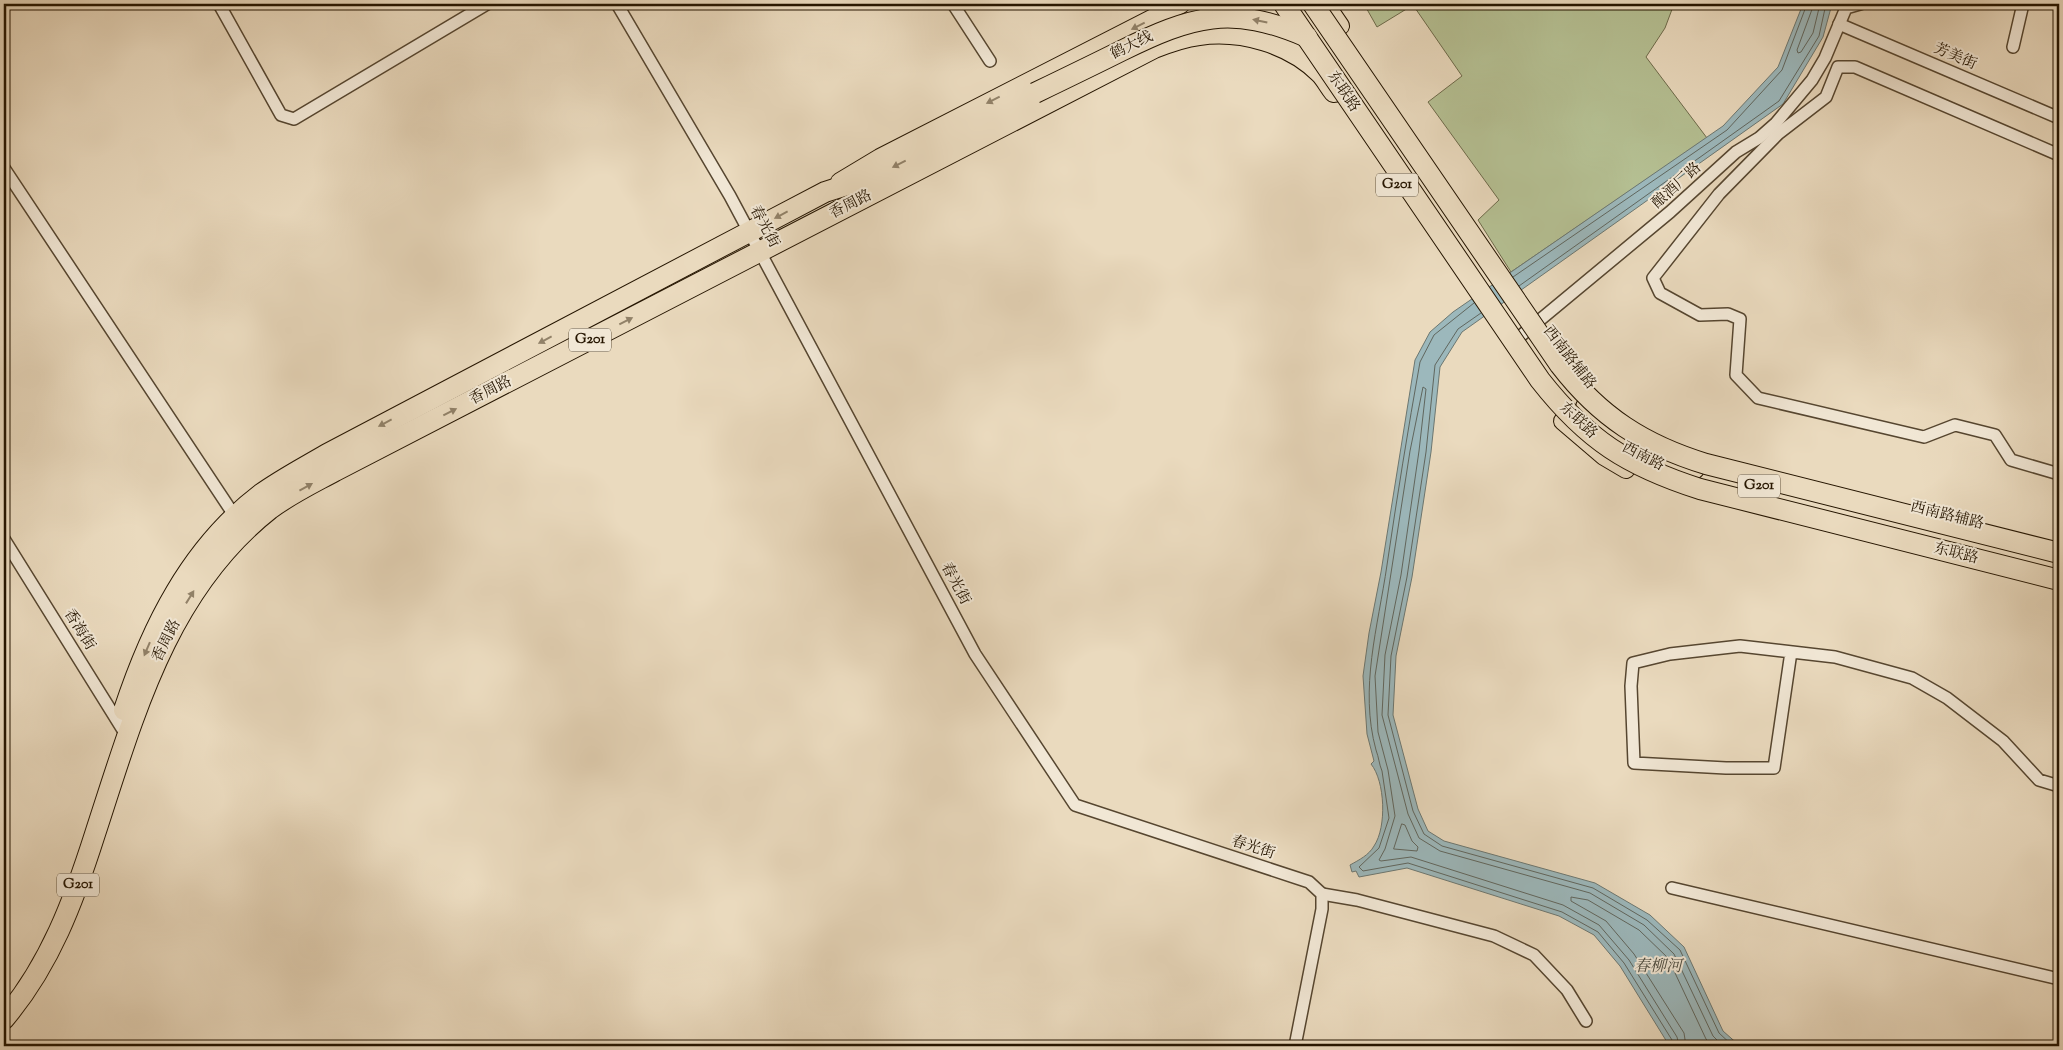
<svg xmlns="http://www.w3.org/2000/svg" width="2063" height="1050" font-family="'Sorts Mill Goudy','Noto Serif SC',serif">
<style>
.green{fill:#b5c093;stroke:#6d6a4a}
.water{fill:#9cb8bc;stroke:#6c7771}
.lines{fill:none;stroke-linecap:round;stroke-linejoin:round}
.shore{stroke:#60665e;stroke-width:1}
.street-casing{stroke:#564630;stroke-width:14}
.primary-casing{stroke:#251500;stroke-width:20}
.highway-casing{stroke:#251500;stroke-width:22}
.street{stroke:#f1e7d5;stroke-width:11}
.primary{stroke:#eadabe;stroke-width:18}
.highway{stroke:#eadabe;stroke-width:20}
.highway-bridge-casing{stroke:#251500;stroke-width:22;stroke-linecap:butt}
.highway-bridge{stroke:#eadabe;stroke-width:20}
.oneway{fill:#918168}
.labels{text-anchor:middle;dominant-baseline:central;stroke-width:4;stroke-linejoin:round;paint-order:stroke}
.shield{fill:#f1e7d5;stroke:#625440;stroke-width:1}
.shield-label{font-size:14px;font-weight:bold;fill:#251500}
.street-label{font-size:15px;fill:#251500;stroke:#f1e7d5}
.water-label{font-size:16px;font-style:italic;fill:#4f4e42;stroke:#f1e7d5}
</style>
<rect width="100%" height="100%" fill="#eadabe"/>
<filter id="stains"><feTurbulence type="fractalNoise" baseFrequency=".004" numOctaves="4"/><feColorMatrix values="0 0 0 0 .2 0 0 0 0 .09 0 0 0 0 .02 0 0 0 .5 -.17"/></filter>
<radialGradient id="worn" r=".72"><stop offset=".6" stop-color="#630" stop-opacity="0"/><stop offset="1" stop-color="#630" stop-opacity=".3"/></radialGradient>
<!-- green -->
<path class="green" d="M1364 4H1674L1665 28 1646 57 1707 138 1511 272 1478 220 1499 200 1428 102 1462 76 1413 5 1377 27Z"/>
<!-- water -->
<path class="water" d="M1803 4H1832L1823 37 1783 104 1462 332 1440 367 1431 452 1412 577 1396 656 1393 715 1418 809 1428 831 1444 841 1595 883 1650 915 1684 947 1723 1031 1740 1046H1668L1667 1042 1620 966 1594 935 1559 916 1407 868 1359 877 1356 871 1352 872 1350 865C1359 860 1369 855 1374 846 1387 827 1385 781 1371 764L1374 761 1367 734 1363 676 1369 633 1381 572 1415 360 1430 332 1453 312 1723 126 1778 67Z"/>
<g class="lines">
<!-- shore -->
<g class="shore">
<path d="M1814 4 1797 50 1798 53 1801 52 1813 33 1820 4"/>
<path d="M1513 277 1727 130 1782 70 1807 4"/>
<path d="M1519 286 1779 101 1819 36 1826 4"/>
<path d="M1474 303 1434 335 1420 362C1408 429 1397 497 1387 565 1378 627 1359 688 1376 750 1379 758 1379 764 1382 771L1389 818 1379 848 1359 867 1363 871 1408 863 1562 912 1598 932 1624 963 1672 1040 1673 1046"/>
<path d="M1481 313 1458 329 1435 365 1426 452 1407 577 1391 656 1388 715 1413 811 1424 834 1442 846 1593 888 1647 920 1680 950 1719 1033 1733 1046"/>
<path d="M1402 824 1405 825 1412 841 1418 847 1417 851 1394 849Z"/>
<path d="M1679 1046 1677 1037 1629 960 1599 925 1563 905 1411 857 1381 861 1379 860 1385 849 1395 816 1388 770 1378 732 1375 676 1410 451 1423 387 1426 389 1419 451 1401 575 1385 655 1382 715 1408 814 1419 838 1440 851 1590 893 1644 925 1674 954 1713 1036 1723 1046"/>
<path d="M1686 1046 1684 1033 1634 954 1606 921 1571 901V897L1588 900 1639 930 1668 958 1706 1039 1712 1046"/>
</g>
<!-- street casing -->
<g class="street-casing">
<g id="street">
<path d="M219 4 281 115 294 119 487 4"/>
<path d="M617 4 730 196 975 654 1075 805 1309 882 1322 894V909L1295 1046"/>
<path d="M953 4 990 61"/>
<path d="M1839 24 2059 118"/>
<path d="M2013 47 2023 4"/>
<path d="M2059 155 1855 67H1838L1826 97 1778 134 1719 194 1653 278 1660 293 1700 315 1728 314 1740 319 1736 375 1758 398 1924 437 1955 425 1995 435 2011 460 2059 474"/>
<path d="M4 168 236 518"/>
<path d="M1511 344 1670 212 1736 152 1759 138 1776 123 1812 80 1825 58 1846 8 1860 4"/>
<path d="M4 539 128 738"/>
<path d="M1791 652 1774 768H1726L1634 763 1631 686 1633 663 1670 654 1740 646 1835 657 1912 678 1947 698 2003 741 2039 780 2059 786"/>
<path d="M1672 888 2059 979"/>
<path d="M1322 894 1357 900 1494 936 1534 955 1567 990 1586 1021"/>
</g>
</g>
<!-- primary casing -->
<g class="primary-casing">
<g id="primary">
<path d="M1325 4 1340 26"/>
<path d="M1206 21 1230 4"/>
<path d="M840 182 880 158 1181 4"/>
<path d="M1563 421 1604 456 1626 469"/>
</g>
</g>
<!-- highway casing -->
<g class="highway-casing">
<g id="highway">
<path d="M1586 407C1617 438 1653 457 1694 469"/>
<path d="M124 710C151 628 190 548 261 494 282 479 305 467 327 454L825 192C899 170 967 129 1035 93"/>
<path d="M4 1019C50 965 74 900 95 834 134 715 167 590 270 509 290 494 313 483 335 471L1154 48C1169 42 1183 37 1199 35 1241 29 1290 43 1320 73 1326 79 1329 86 1334 92"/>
</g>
</g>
<!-- street -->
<use href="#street" class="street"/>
<!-- primary -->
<use href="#primary" class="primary"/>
<!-- highway -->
<use href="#highway" class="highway"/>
<!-- highway-bridge casing -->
<g class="highway-bridge-casing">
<g id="highway-bridge">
<path d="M1284 4 1540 380C1587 440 1628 466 1700 489L2059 580"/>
<path d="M1313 4 1560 365C1600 417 1644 445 1706 464L2059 553"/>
<path d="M1035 93C1064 79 1093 65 1121 51 1192 16 1231 4 1307 37"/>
</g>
</g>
<!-- highway-bridge -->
<use href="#highway-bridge" class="highway-bridge"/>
</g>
<!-- one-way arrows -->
<defs><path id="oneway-solid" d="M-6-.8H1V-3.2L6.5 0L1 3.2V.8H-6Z" transform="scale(1.25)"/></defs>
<g class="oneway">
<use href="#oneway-solid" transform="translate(1260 21) rotate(-168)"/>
<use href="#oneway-solid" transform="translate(1138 26) rotate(153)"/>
<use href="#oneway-solid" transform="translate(993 100) rotate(153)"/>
<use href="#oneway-solid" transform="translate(899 164) rotate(153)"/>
<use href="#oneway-solid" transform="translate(781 215) rotate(152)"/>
<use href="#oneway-solid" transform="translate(626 321) rotate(-27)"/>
<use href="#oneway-solid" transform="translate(545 340) rotate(152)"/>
<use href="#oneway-solid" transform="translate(450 412) rotate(-27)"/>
<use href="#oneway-solid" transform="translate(385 423) rotate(152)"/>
<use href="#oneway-solid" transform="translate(306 487) rotate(-29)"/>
<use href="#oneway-solid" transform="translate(190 597) rotate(-58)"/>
<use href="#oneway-solid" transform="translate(147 649) rotate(113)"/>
</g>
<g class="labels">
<!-- shield labels -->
<g class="shield">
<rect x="1376" y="173.5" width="42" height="23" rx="4"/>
<rect x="569" y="328.5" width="42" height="23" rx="4"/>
<rect x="1738" y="474.5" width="42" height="23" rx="4"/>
<rect x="57" y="873.5" width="42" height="23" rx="4"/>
</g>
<g class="shield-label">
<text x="1397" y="185">G201</text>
<text x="590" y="340">G201</text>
<text x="1759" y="486">G201</text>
<text x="78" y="885">G201</text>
</g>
<!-- street labels -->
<g class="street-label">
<text transform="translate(1132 46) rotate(-26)">鹤大线</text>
<text transform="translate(1955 57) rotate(23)">芳美街</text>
<text transform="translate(1343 92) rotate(56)">东联路</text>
<text transform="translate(1677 186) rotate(-42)">酿酒厂路</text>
<text transform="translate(851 205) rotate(-27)">香周路</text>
<text transform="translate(764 227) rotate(62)">春光街</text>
<text transform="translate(1569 358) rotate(52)">西南路辅路</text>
<text transform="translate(491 391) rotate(-27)">香周路</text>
<text transform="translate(1578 421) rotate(43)">东联路</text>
<text transform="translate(1643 457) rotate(27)">西南路</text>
<text transform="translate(1947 516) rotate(14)">西南路辅路</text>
<text transform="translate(1956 554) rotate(14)">东联路</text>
<text transform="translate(955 584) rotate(62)">春光街</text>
<text transform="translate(79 630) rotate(58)">香海街</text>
<text transform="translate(167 641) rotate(-64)">香周路</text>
<text transform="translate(1253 848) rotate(18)">春光街</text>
</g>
<!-- water labels -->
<g class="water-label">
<text x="1658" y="967">春柳河</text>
</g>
</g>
<!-- margin -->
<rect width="2063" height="1050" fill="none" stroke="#eadabe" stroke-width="20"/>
<rect x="5" y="5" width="2053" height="1040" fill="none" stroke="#251500" stroke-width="2.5"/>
<rect x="10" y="10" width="2043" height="1030" fill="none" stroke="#251500"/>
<rect width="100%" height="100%" filter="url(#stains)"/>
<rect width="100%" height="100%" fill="url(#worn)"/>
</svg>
